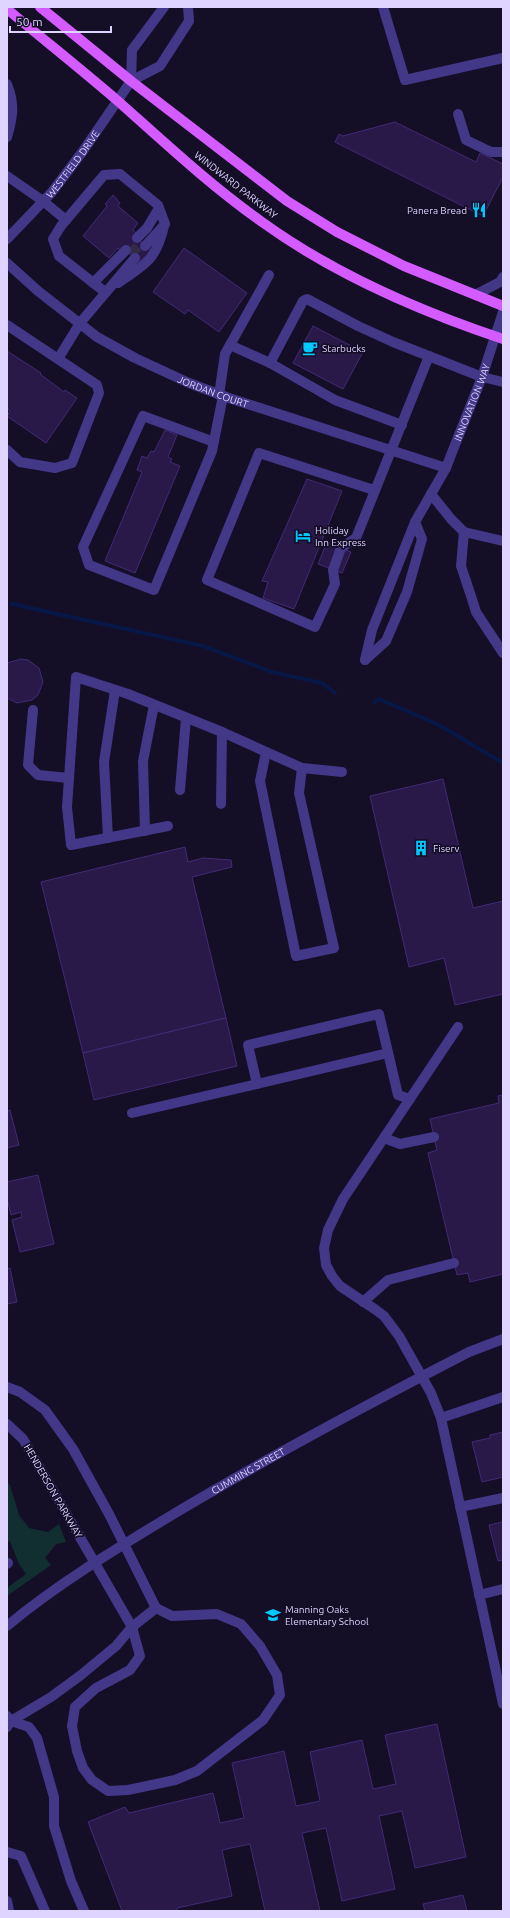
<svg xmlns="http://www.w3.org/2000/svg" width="510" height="1918" font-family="Ubuntu,sans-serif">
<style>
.green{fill:#112f31}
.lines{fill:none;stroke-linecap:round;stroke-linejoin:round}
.stream{stroke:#081846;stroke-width:4}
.building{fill:#281949;stroke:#422a76}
.minor-tunnel{stroke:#332c47;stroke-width:10;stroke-dasharray:10 5;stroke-linecap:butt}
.minor{stroke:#433788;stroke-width:10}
.major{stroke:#d45bff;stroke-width:10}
.labels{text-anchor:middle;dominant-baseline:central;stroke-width:3.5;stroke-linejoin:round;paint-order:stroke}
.street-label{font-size:10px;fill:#ded4ff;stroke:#150e27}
.poi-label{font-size:10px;fill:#ded4ff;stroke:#150e27;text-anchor:start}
</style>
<rect width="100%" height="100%" fill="#150e27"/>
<!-- green -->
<path class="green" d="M7 1482 10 1485 19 1515 29 1528 48 1532 59 1524 66 1542 56 1544 45 1558 51 1565 7 1596V1588L26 1574 18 1562 10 1541 7 1542Z"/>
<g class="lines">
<!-- stream -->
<g class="stream">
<path d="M12 604 203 646 272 672 322 683 335 693"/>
<path d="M374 702 379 699 439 725 503 763"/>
</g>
</g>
<!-- building -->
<g class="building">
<path d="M395 122 476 162 480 153 503 164V177L483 216 335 142 339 134 343 136Z"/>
<path d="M113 195 120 203 118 206 138 223 133 230 136 233 134 236 153 252 142 265 124 249 121 251 118 248 109 258 83 236 107 206 105 204Z"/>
<path d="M184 248 247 293 219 332 188 310 185 314 153 292Z"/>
<path d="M313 326 363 352 343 389 293 363Z"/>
<path d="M7 351 41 373 40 374 64 392 65 390 77 398 46 443 7 416 10 411 7 408Z"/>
<path d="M165 430 177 435 168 457 172 459 170 462 180 466 135 573 105 561 142 472 137 470 142 456 147 458 151 451 154 452Z"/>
<path d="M307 479 342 491 294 609 263 598 268 582 262 581Z"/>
<path d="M327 542 351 552 342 573 318 564Z"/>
<path d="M21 659 28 660 39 668 43 682 38 695 32 700 17 703 7 698V663Z"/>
<path d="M443 779 473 908 503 901V994L455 1005 444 958 409 967 370 796Z"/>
<path d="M185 847 188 862 203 858 231 860 232 867 192 877 226 1018 83 1053 41 882Z"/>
<path d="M226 1018 237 1066 94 1100 83 1053Z"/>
<path d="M503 1095V1274L470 1282 468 1273 457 1275 428 1153 437 1150 430 1119 499 1103 498 1096Z"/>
<path d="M10 1110 19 1145 7 1148V1111Z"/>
<path d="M38 1175 54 1244 20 1252 12 1220 22 1217 21 1212 11 1215 7 1198V1182Z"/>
<path d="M10 1268 17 1302 7 1304V1269Z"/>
<path d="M503 1432V1477L482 1482 472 1442 490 1438V1435Z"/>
<path d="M503 1522V1560L498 1561 489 1525Z"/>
<path d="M437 1724 466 1857 415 1868 402 1811 379 1816 395 1889 342 1901 326 1828 302 1833 320 1911H265L250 1844 222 1850 232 1896 177 1908V1911H122L88 1822 125 1807 129 1813 213 1793 220 1823 244 1818 232 1763 284 1751 296 1806 320 1801 310 1752 362 1740 373 1789 396 1784 385 1735Z"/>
<path d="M463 1895 467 1911H425L423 1904Z"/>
</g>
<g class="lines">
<!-- minor-tunnel -->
<path class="minor-tunnel" d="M131 254 142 242"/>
<!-- minor -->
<g class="minor">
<path d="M383 7 405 80 503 58"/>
<path d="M131 81 132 50 164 7"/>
<path d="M7 84C15 104 13 117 7 137"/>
<path d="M458 114 466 140 491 152H503"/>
<path d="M7 176 43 201 66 220"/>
<path d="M137 238 147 228 159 208"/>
<path id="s1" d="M7 239 52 192 83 151 131 81 160 66 189 21 188 7"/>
<path id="s2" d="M7 263 38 291 97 337 135 358 189 383 229 398 446 468"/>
<path d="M93 283 126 250"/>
<path d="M118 283C146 264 156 260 164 226"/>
<path d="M105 292 59 256 53 239 61 226 104 175 120 174 158 205 165 224 145 246"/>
<path d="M475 295 500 282 503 277"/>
<path d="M7 325 97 385 99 393 72 463 55 468 20 462 7 450"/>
<path d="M230 345 270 363 335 400 402 425"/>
<path d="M58 359 80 323 135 258"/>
<path d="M270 363 303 301 307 299 358 326 393 342 482 377 503 382"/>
<path d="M219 395 225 354 269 275"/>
<path d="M214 442 143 416 83 547 89 565 154 590 212 451 223 396"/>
<path d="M374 490 259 453 207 580 315 627 335 584 333 570 341 548 356 538 429 356"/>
<path d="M431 494 451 519 464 532"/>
<path d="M503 541 464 532 461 566 471 596 476 612 503 653"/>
<path id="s3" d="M365 660 372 630 415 522 446 468 451 455 482 377 503 312"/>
<path d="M365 660 386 641 407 592 422 539 415 522"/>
<path d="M33 710 28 765 38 775 69 778"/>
<path d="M266 752 260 781 296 956 334 948 299 793 302 768"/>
<path d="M180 790 186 718"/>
<path d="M221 804 222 732"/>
<path d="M168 826 71 845 67 807 76 677 128 694 222 732 302 768 342 772"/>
<path d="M145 831 143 761 154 705"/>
<path d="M108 838 104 762 115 690"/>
<path d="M388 1053 257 1084 248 1045 379 1014 398 1095 410 1099"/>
<path d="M132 1113 257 1084"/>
<path d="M384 1138 400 1144 434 1137"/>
<path d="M363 1302 388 1280 454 1263"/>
<path d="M7 1387 20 1392 45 1410 73 1449 109 1514 156 1608 172 1616 217 1614 241 1624 260 1646 277 1675 280 1695 263 1720 197 1771 175 1780 128 1790 108 1791 92 1780 83 1768 77 1751 72 1726 75 1707 96 1688 130 1670 140 1656 132 1627 23 1439 7 1424"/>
<path d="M503 1397 441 1418 503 1704"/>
<path d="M441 1418 431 1393 399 1336 384 1316 376 1310 340 1286 332 1276 326 1265 324 1248 328 1230 343 1199 458 1027"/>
<path d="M460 1507 503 1498"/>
<path d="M7 1564 8 1563"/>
<path d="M479 1595 503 1589"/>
<path id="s4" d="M7 1626C60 1582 119 1547 177 1512 272 1455 370 1403 469 1352L503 1339"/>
<path d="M7 1716 11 1721 29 1727 37 1738 54 1797V1826L71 1881 84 1911"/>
<path d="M7 1727 11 1721 51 1697 81 1675 116 1646 132 1627 156 1608"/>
<path d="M7 1852 21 1856 45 1911"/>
<path d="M7 1901 9 1911"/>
</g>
<!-- major -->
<g class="major">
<path d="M40 7 131 81 287 201 337 232 404 266 503 306"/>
<path d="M7 9C44 40 82 70 119 102 165 143 211 186 262 222 334 274 419 311 503 339"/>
</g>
</g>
<!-- icons -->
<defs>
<g id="restaurant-bare" transform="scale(1.2)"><path d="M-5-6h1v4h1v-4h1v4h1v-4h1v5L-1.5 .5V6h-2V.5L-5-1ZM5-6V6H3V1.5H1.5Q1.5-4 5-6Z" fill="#00c9ff" stroke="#150e27" stroke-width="2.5" paint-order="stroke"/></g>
<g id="cafe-bare" transform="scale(1.2)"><path d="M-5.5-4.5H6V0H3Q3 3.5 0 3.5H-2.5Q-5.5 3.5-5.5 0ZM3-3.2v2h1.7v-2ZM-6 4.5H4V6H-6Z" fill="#00c9ff" stroke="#150e27" stroke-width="2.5" paint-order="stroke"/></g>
<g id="hotel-bare" transform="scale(1.2)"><path d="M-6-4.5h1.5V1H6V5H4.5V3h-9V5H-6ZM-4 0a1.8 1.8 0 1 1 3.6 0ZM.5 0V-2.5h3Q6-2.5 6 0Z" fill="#00c9ff" stroke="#150e27" stroke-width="2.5" paint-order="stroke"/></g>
<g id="building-bare" transform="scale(1.2)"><path d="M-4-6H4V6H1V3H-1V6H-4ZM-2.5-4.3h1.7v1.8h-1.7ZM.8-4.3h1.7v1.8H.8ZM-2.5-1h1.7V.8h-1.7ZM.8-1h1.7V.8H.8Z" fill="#00c9ff" stroke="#150e27" stroke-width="2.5" paint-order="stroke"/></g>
<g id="school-bare" transform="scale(1.2)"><path d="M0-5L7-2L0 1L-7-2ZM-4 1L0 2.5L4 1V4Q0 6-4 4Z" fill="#00c9ff" stroke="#150e27" stroke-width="2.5" paint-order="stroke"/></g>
</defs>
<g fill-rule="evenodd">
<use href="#restaurant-bare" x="479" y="210"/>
<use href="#cafe-bare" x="310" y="348"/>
<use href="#hotel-bare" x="303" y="536"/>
<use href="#building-bare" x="421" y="848"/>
<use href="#school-bare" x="273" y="1615"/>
</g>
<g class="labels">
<!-- street labels -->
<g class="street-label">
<text stroke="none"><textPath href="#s1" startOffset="100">WESTFIELD DRIVE</textPath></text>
<text transform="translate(236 185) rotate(38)">WINDWARD PARKWAY</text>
<text stroke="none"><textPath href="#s2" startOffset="245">JORDAN COURT</textPath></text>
<text stroke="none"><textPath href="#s3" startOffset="280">INNOVATION WAY</textPath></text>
<text stroke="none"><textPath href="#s4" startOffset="287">CUMMING STREET</textPath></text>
<text transform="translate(53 1491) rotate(60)">HENDERSON PARKWAY</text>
</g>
<!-- poi labels -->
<g class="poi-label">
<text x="467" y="210" text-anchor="end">Panera Bread</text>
<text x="322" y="348">Starbucks</text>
<text x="315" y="530">Holiday<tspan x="315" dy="12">Inn Express</tspan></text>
<text x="433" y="848">Fiserv</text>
<text x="285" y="1609">Manning Oaks<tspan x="285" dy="12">Elementary School</tspan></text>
</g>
</g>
<!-- border -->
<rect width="510" height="1918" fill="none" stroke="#ded4ff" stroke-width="16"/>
<!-- scale -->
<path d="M10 26v6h101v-6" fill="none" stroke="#ded4ff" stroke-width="2"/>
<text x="16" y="26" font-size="12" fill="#ded4ff" stroke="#150e27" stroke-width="3" paint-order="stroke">50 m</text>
</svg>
